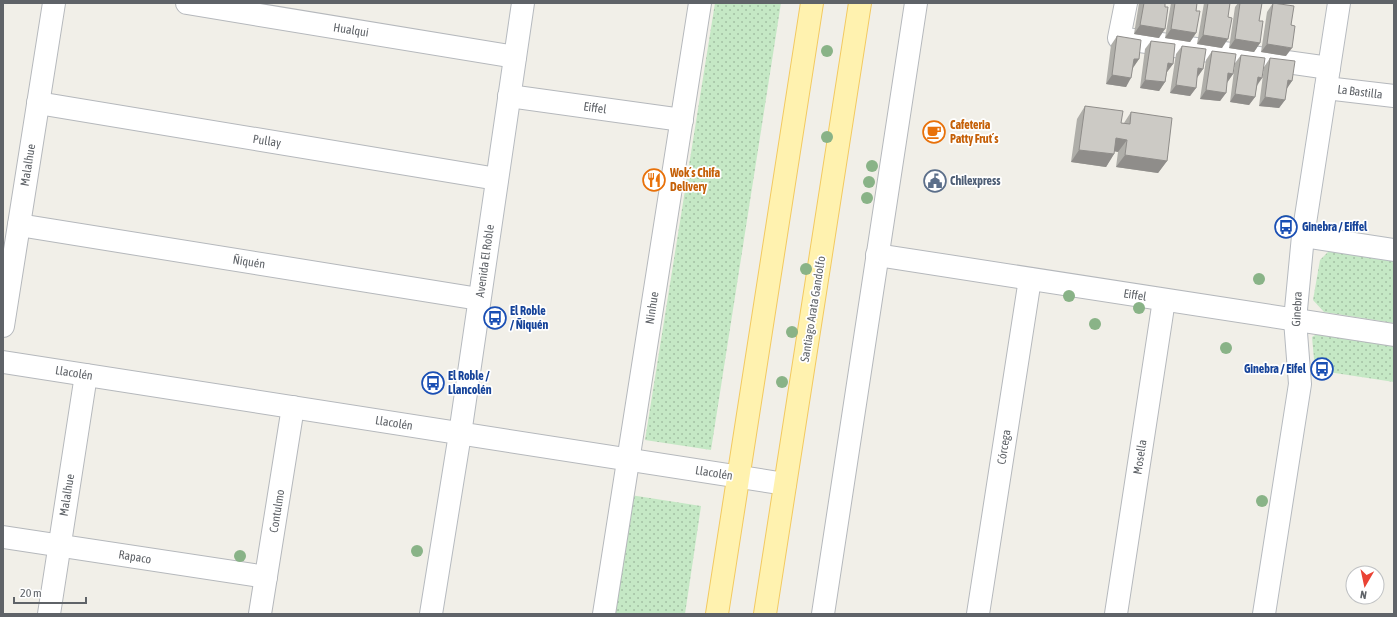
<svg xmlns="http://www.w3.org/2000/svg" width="1397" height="617" font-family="'Asap Condensed',sans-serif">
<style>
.green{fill:url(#green-dots)}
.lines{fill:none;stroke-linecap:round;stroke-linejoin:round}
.street-casing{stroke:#b5b8bc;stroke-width:24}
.secondary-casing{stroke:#b6babf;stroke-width:24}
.primary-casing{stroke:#f2c960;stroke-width:24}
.street{stroke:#fff;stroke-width:22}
.secondary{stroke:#fff;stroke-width:22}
.primary{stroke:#fff2af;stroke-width:22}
.tree{fill:#89b387}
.wall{fill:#afaea9}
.shaded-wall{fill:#8f8d8a}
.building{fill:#cccac5;stroke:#8f8d8a}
.labels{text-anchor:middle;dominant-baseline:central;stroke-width:3.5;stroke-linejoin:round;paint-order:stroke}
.street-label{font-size:12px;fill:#5f6368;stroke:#fff}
.food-label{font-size:12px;font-weight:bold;fill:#c56008;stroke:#fff;text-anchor:start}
.service-label{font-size:12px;font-weight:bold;fill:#4e5e75;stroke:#fff;text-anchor:start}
.transit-label{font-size:12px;font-weight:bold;fill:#164399;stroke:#fff;text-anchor:start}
</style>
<defs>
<pattern id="green-dots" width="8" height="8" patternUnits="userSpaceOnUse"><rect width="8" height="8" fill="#c5e8c5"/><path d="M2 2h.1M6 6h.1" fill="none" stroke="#a3c0a4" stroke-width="1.8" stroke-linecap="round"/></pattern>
</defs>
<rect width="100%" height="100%" fill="#f1efe8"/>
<!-- green -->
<g class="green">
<path d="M715 3H781L711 450 645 440Z"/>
<path d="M1330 250 1394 259V323L1324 312 1313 300 1320 260Z"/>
<path d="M1323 330 1394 341V382L1315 370 1312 337Z"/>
<path d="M624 494 701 506 685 614H607Z"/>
</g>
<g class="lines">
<!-- street casing -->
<g class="street-casing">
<g id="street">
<path d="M187 3 515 57"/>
<path d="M1126 3 1119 38 1329 68"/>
<path d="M1326 88 1394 96"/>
<path d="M509 96 682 120"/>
<path d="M38 103 497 179"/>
<path d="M19 225 479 299"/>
<path d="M877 255 1394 335"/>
<path d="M3 326 54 3"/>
<path d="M3 362 785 484"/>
<path d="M3 537 266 577"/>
<path d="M49 614 86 375"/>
<path d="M260 614 293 407"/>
<path d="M604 614 700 3"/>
<path d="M823 614 916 3"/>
<path d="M978 614 1030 279"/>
<path d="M1116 614 1164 300"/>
</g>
</g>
<!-- secondary casing -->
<g class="secondary-casing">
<g id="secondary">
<path d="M1303 236 1394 250"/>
<path d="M431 614 460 434 523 3"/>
<path d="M1264 614 1300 384 1295 320 1303 236 1339 3"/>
</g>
</g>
<!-- primary casing -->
<g class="primary-casing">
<g id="primary">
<path d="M717 614 812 3"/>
<path d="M765 614 860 3"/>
</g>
</g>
<!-- street -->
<use href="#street" class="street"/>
<!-- secondary -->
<use href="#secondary" class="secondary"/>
<!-- primary -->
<use href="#primary" class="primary"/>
</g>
<!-- trees -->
<g class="tree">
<circle cx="827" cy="51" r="6"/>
<circle cx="827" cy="137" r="6"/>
<circle cx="872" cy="166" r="6"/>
<circle cx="869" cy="182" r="6"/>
<circle cx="867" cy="198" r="6"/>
<circle cx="1286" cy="221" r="6"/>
<circle cx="806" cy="269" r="6"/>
<circle cx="1259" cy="279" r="6"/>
<circle cx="1069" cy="296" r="6"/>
<circle cx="1139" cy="308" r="6"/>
<circle cx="1095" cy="324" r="6"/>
<circle cx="792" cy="332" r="6"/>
<circle cx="1226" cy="348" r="6"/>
<circle cx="782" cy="382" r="6"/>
<circle cx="1262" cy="501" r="6"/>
<circle cx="417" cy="551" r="6"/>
<circle cx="240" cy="556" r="6"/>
</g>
<!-- wall -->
<g class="wall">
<path d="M1139 3H1165L1159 38 1134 34Z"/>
<path d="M1171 3H1197L1196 11V33L1190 42 1165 38Z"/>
<path d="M1204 3H1230L1222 48 1197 44Z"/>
<path d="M1238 3H1262L1259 21 1260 43 1254 52 1229 48 1235 7Z"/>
<path d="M1273 3 1286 56 1261 52 1267 12Z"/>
<path d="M1117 36 1139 59 1133 67 1126 87 1106 84 1111 45Z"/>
<path d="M1151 41 1173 64 1167 72 1165 82 1159 91 1140 88 1145 49Z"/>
<path d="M1182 46 1203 69 1197 77 1196 88 1190 96 1170 93 1176 54Z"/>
<path d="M1212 51 1233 74 1227 82 1226 93 1220 101 1200 99 1206 60Z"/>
<path d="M1241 55 1262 78 1257 86 1255 97 1249 105 1230 102 1235 63Z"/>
<path d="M1270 58 1292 81 1286 89 1285 100 1279 108 1259 106 1264 67Z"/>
<path d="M1085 106 1121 123H1124L1131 112 1167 161 1158 173 1116 167 1118 152 1114 151V154L1106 167 1071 162 1077 119Z"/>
</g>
<!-- shaded-wall -->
<g class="shaded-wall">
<path d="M1140 25 1165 29 1159 38 1134 34Z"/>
<path d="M1171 29 1196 33 1190 42 1165 38Z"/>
<path d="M1203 35 1228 39 1222 48 1197 44Z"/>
<path d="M1235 39 1260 43 1254 52 1229 48Z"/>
<path d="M1267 44 1292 48 1286 56 1261 52Z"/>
<path d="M1134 59H1139L1133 68Z"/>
<path d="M1168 63 1173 64 1167 72Z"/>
<path d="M1198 68 1203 69 1197 78Z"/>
<path d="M1228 73 1233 74 1227 83Z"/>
<path d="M1112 75 1131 78 1126 87 1106 84Z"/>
<path d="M1258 77 1262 78 1256 86Z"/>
<path d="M1145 80 1165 82 1159 91 1140 88Z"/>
<path d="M1288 80 1292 81 1286 90Z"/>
<path d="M1176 85 1196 88 1190 96 1170 93Z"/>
<path d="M1206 90 1226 93 1220 101 1200 99Z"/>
<path d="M1235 94 1255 97 1249 105 1230 102Z"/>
<path d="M1265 97 1285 100 1279 108 1259 106Z"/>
<path d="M1116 138 1127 140 1118 152 1108 150Z"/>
<path d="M1079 150 1114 154 1106 167 1071 162Z"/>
<path d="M1125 155 1167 161 1158 173 1116 167Z"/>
</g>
<!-- building -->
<g class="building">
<path d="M1144 3H1165V7H1168L1165 29 1140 25Z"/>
<path d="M1175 3H1197L1196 11H1200L1196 33 1171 29Z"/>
<path d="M1208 3H1230L1228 17 1232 18 1228 39 1203 35Z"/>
<path d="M1240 3H1262L1259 21H1263L1260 43 1235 39Z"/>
<path d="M1273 3 1294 6 1291 25 1295 26 1292 48 1267 44Z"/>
<path d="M1117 36 1141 40 1139 59H1134L1131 78 1112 75Z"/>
<path d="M1151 41 1175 44 1173 64 1168 63 1165 82 1145 80Z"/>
<path d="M1182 46 1206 49 1203 69 1198 68 1196 88 1176 85Z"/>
<path d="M1212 51 1236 54 1233 74 1228 73 1226 93 1206 90Z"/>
<path d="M1241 55 1265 58 1262 78 1258 77 1255 97 1235 94Z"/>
<path d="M1270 58 1295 61 1292 81 1288 80 1285 100 1265 97Z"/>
<path d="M1085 106 1123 111 1121 123 1130 124 1131 112 1172 118 1167 161 1125 155 1127 140 1116 138 1114 154 1079 150Z"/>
</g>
<!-- icons -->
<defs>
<g id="cafe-ring" transform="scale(1.15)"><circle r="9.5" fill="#fff" stroke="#e8710a" stroke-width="1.5"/><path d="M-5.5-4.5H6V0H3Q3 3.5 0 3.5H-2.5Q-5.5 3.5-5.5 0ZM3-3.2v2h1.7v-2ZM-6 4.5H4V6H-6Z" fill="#e8710a"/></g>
<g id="restaurant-ring" transform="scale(1.15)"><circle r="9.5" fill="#fff" stroke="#e8710a" stroke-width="1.5"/><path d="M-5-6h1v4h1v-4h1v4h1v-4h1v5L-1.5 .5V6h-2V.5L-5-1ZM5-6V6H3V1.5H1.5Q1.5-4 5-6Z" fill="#e8710a"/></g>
<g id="civic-ring" transform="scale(1.15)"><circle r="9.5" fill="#fff" stroke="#5c6f8a" stroke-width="1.5"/><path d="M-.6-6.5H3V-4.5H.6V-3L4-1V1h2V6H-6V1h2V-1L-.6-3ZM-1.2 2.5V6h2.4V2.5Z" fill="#5c6f8a"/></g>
<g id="bus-ring" transform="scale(1.15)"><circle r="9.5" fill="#fff" stroke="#1a4fb4" stroke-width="1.5"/><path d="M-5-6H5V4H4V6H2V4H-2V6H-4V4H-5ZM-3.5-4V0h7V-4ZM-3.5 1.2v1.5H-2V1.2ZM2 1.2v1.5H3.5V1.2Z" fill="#1a4fb4"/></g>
</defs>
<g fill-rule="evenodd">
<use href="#cafe-ring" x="934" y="132"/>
<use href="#restaurant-ring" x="654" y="180"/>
<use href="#civic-ring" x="935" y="181"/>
<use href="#bus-ring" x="1286" y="227"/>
<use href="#bus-ring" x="495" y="318"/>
<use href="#bus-ring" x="1322" y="369"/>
<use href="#bus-ring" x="433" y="383"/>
</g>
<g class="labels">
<!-- street labels -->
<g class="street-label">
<text transform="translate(351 30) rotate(9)">Hualqui</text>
<text transform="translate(1360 92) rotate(7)">La Bastilla</text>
<text transform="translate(595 108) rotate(8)">Eiffel</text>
<text transform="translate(267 141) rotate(9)">Pullay</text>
<text transform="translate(28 165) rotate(-81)">Malalhue</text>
<text transform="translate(485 261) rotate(-82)">Avenida El Roble</text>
<text transform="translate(249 262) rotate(9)">Ñiquén</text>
<text transform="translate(1135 295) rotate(9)">Eiffel</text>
<text transform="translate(652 308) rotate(-81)">Ninhue</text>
<text transform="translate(813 309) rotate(-81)">Santiago Arata Gandolfo</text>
<text transform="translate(1297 309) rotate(-87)">Ginebra</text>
<text transform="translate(74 373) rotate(9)">Llacolén</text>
<text transform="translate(394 423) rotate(9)">Llacolén</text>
<text transform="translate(1004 447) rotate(-81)">Córcega</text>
<text transform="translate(1140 457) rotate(-81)">Mosella</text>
<text transform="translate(714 473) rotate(9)">Llacolén</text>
<text transform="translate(67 495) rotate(-81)">Malalhue</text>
<text transform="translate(277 511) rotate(-81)">Contulmo</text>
<text transform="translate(135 557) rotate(9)">Rapaco</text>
</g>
<!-- food labels -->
<g class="food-label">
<text x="950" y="125">Cafeteria<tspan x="950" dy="14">Patty Frut´s</tspan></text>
<text x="670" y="173">Wok´s Chifa<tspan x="670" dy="14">Delivery</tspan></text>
</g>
<!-- service labels -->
<g class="service-label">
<text x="950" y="181">Chilexpress</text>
</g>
<!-- transit labels -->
<g class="transit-label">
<text x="1302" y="227">Ginebra / Eiffel</text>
<text x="510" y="311">El Roble<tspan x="510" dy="14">/ Ñiquén</tspan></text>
<text x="1306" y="369" text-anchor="end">Ginebra / Eifel</text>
<text x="448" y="376">El Roble /<tspan x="448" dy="14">Llancolén</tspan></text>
</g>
</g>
<!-- border -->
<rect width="1397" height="617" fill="none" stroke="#5f6368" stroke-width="8"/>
<!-- north arrow -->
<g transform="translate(1365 585) rotate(189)"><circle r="19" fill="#ffffff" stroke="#bfc1c3"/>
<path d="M0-3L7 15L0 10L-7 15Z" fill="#ea4335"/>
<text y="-6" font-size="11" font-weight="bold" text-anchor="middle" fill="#5f6368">N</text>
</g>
<!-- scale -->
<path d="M14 597v6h72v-6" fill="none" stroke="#5f6368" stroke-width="2"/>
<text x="20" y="597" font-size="12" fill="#5f6368" stroke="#ffffff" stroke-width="3" paint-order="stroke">20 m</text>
</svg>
